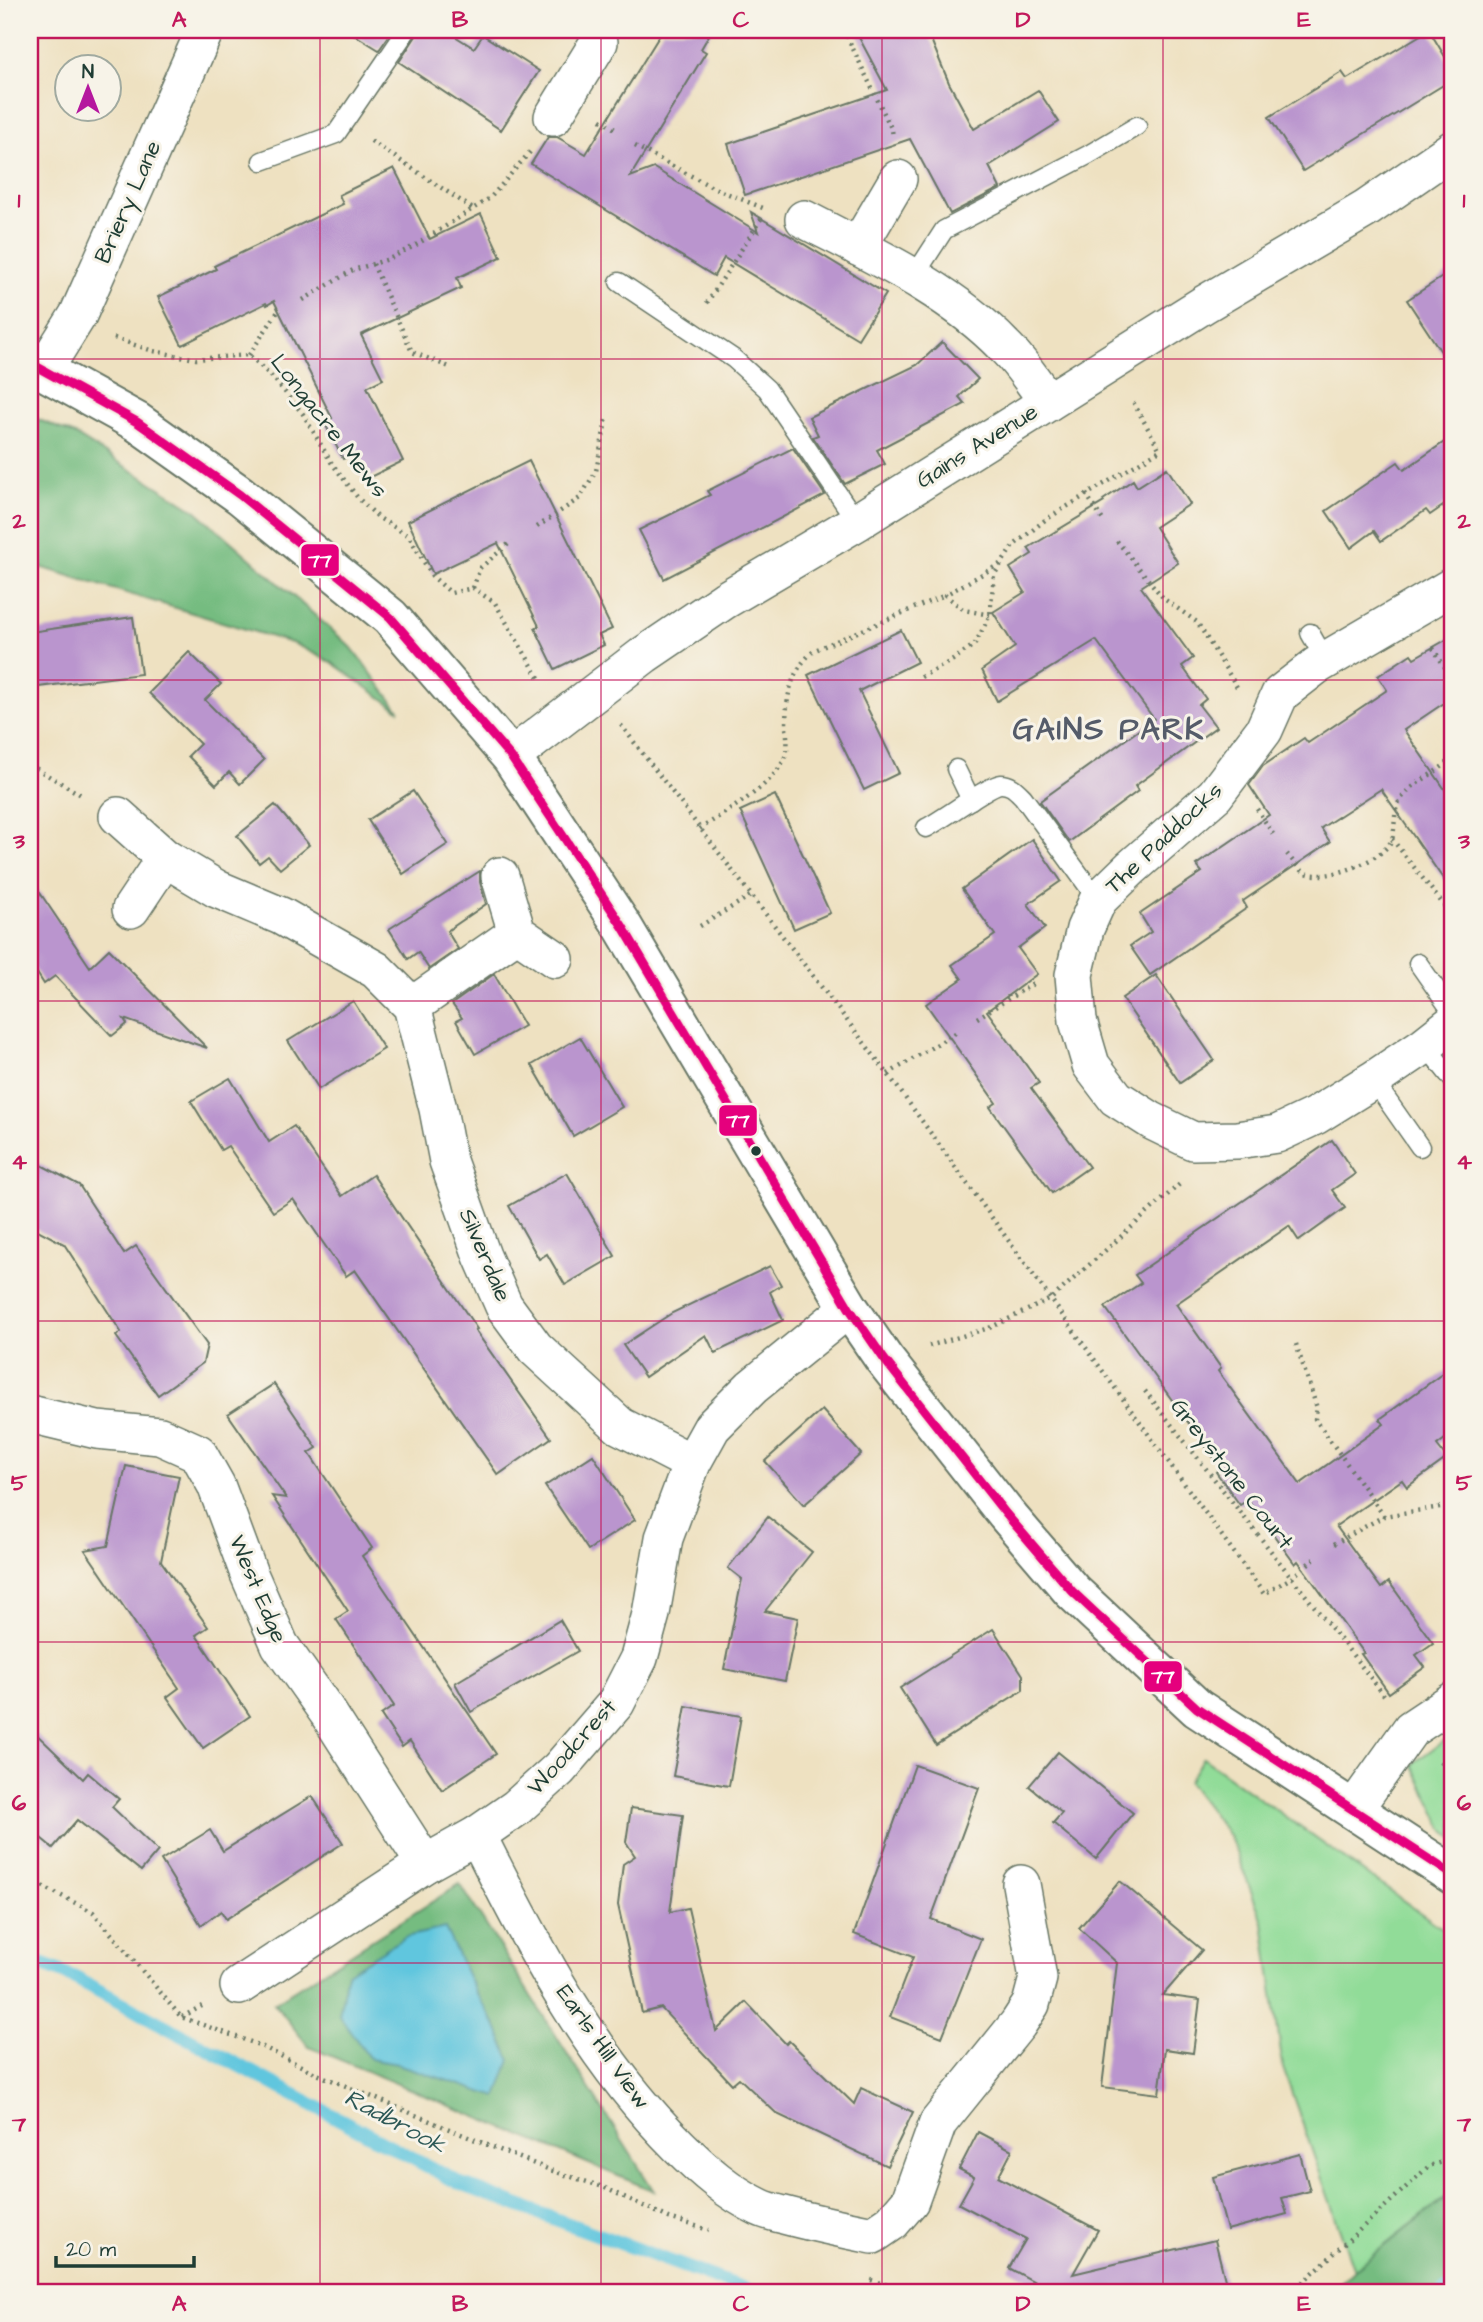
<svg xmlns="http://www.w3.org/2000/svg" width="1483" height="2322" font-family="'Architects Daughter',sans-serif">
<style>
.green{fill:#91dc98;stroke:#588c66;stroke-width:2}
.forest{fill:#74bc80;stroke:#4a7c5a;stroke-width:2}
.water{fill:#61c6de;stroke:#408289;stroke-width:2}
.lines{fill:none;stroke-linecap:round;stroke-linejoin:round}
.stream{stroke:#61c6de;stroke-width:14}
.building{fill:#ba95ce}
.service-casing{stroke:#677665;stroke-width:21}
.minor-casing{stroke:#677665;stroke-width:40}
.tertiary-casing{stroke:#677665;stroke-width:42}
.path{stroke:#677665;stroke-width:4.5;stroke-dasharray:2 5;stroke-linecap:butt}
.service{stroke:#fff;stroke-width:18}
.minor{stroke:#fff;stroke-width:37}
.tertiary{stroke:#fff;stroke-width:38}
.bus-1-casing{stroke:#f7f3e8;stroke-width:14}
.bus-1{stroke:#e5007d;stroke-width:9}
.grid{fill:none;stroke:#c2185b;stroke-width:2;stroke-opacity:0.55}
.bus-dot{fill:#1f3d34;stroke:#f7f3e8;stroke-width:2.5}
.labels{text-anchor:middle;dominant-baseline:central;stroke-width:6;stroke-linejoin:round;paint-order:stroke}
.street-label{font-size:23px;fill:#1f3d34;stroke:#f7f3e8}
.water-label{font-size:24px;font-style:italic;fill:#2c5856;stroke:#f7f3e8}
.district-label{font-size:30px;font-weight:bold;letter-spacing:2px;fill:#555c6a;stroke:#f7f3e8}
.line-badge{stroke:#f7f3e8;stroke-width:2.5}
.badge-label{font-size:19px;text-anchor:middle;font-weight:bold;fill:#fff}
.neatline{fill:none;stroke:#c2185b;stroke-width:2.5}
.grid-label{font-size:23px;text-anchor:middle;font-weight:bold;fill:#c2185b}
</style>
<rect width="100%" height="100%" fill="#f7f3e8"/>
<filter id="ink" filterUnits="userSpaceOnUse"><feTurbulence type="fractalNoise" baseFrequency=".0143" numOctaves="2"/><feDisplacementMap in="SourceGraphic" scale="14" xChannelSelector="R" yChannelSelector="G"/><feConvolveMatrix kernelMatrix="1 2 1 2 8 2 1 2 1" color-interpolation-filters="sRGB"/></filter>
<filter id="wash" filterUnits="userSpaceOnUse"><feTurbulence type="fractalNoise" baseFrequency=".00686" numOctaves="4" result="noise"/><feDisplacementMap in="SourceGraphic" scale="28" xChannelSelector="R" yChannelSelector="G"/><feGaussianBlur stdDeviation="1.57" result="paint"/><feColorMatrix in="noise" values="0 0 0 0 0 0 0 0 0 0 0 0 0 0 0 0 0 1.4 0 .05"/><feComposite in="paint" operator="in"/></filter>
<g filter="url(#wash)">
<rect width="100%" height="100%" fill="#eee1c1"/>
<!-- green -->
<g class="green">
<path d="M1453 1734V1838L1445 1831 1412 1764Z"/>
<path d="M1203 1758 1453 1936V2198L1446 2197 1354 2270 1283 2068 1263 1922 1230 1837 1188 1782Z"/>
</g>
<!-- forest -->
<g class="forest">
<path d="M30 416 75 435 195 510 351 647 400 711 331 662 295 644 30 564Z"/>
<path d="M460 1884 654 2191 309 2047 274 2003Z"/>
<path d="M1447 2197 1453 2198V2292H1331L1354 2270Z"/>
</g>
<!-- water -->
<path class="water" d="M445 1928 474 1989 497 2027 510 2060 497 2097 397 2064 370 2059 339 2015 347 1973 405 1937Z"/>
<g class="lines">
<!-- stream -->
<g class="stream">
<path d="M30 1959 75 1978 463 2185 753 2292"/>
<path d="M1444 2292 1453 2289"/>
</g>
</g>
<g id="blocks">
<!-- building -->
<g class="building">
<path d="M347 30H393L379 50Z"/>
<path d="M418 30H445L474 48 483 35 539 71 501 130 399 62 416 36Z"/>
<path d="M663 30H712L701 49 706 52 630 177 654 168 758 232 751 212 886 294 858 339 724 258 714 276 531 164 548 137H557L586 154Z"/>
<path d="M855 30H927L949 83 974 129 1038 90 1059 122 989 166 1000 188 950 214 910 139 745 195 728 144 887 90Z"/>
<path d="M1429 30 1453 70V79L1303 171 1269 117 1342 72 1347 79Z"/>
<path d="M394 168 430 239 481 214 501 257 457 278 461 288 361 335 383 379 367 387 403 461 364 480 351 455 343 459 324 422 332 418 274 301 267 305 266 303 182 345 158 297 216 269 214 266 343 204 339 195Z"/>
<path d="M1453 270V370L1407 300Z"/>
<path d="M942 342 978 379 959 397 965 404 877 450 885 464 845 484 813 437 818 435 809 417 917 365Z"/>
<path d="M1453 436V499L1430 515 1426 510 1381 541 1374 531 1351 548 1326 511 1398 462 1404 470Z"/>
<path d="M793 448 825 495 664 579 639 530 710 495 707 491Z"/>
<path d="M529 461 612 629 599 635 604 645 555 669 535 628 539 626 498 543 433 574 408 521Z"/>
<path d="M1167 468 1190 504 1155 527 1178 563 1141 587 1193 658 1182 666 1206 699 1199 705 1216 727 1135 786 1138 791 1069 842 1040 801 1154 719 1096 640 997 701 982 670 1015 647 993 612 1025 592 1010 568 1032 554 1028 548 1104 502 1103 500 1133 480 1137 487Z"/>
<path d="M133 617 141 674 30 688V632Z"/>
<path d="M901 630 917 662 859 691 899 773 864 790 808 675Z"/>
<path d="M1453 636V697L1404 730 1453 801V893L1381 789 1321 828 1330 842 1243 901 1247 908 1150 975 1130 946 1151 932 1140 914 1202 872 1196 865 1269 815 1249 785 1263 766 1304 738 1308 743 1387 690 1378 676 1411 654 1414 658Z"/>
<path d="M189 652 221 684 205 700 264 760 240 784 229 772 216 785 188 756 200 744 149 693Z"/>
<path d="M413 791 448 844 403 874 368 820Z"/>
<path d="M775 795 830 913 794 929 740 811Z"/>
<path d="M275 805 309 845 280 869 268 856 259 863 237 836Z"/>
<path d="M1032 839 1061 881 1028 904 1045 928 1018 948 1037 974 987 1011 1039 1083 1031 1088 1089 1167 1052 1193 990 1107 996 1103 926 1004 962 979 952 965 995 935 962 889Z"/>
<path d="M480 871V882L486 904 447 931 458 949 429 969 418 952 408 959 389 929Z"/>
<path d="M30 878 90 967 109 949 207 1048 124 1019 127 1024 112 1036 55 976 44 984 30 962Z"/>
<path d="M494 974 524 1026 475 1054 456 1021 462 1018 452 1004Z"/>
<path d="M1156 975 1214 1060 1180 1083 1122 998Z"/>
<path d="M353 1001 384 1049 319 1089 288 1041Z"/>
<path d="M580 1037 622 1107 573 1136 532 1065Z"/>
<path d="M230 1078 269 1142 294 1126 342 1196 373 1175 477 1329 475 1330 551 1438 498 1475 355 1270 346 1276 293 1199 273 1212 228 1146 221 1150 191 1101Z"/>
<path d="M1332 1140 1355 1174 1332 1190 1345 1208 1299 1241 1289 1226 1176 1304 1221 1368 1218 1371 1300 1484 1384 1424 1380 1419 1453 1366V1433L1437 1445 1447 1458 1407 1487 1402 1480 1336 1526 1381 1588 1389 1582 1433 1643 1416 1655 1425 1667 1389 1693 1361 1654 1364 1653 1298 1561 1295 1564 1248 1500 1240 1505 1216 1472 1221 1468 1105 1307 1141 1283 1135 1275Z"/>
<path d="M30 1159 79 1185 124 1254 136 1246 207 1345 203 1363 158 1395 116 1336 121 1332 64 1244 30 1226Z"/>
<path d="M567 1173 615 1256 565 1285 547 1254 539 1259 509 1206Z"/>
<path d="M770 1266 781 1285 770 1292 783 1320 715 1353 706 1335 645 1377 623 1345 672 1313Z"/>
<path d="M274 1384 317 1448 309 1453 372 1548 362 1556 496 1754 442 1790 410 1741 402 1747 381 1715 394 1706 336 1619 348 1611 272 1496 286 1498 228 1414Z"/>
<path d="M822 1410 861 1454 804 1505 765 1461Z"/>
<path d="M593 1455 635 1520 588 1550 545 1486Z"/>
<path d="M126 1466 179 1476 161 1561 208 1627 196 1635 250 1716 203 1748 167 1697 179 1688 85 1550 108 1546Z"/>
<path d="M768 1517 812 1552 765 1611 798 1618 785 1681 724 1669 742 1579 728 1568Z"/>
<path d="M560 1620 578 1651 471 1712 455 1683Z"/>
<path d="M993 1629 1023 1675V1690L936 1745 900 1688Z"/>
<path d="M686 1706 741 1716 729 1786 673 1776Z"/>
<path d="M30 1728 83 1779 88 1773 119 1799 112 1807 158 1851 141 1871 77 1820 53 1848 30 1829Z"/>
<path d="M1058 1752 1133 1813 1096 1859 1053 1823 1062 1813 1029 1786Z"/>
<path d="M915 1765 979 1788 931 1919 981 1939 942 2037 890 2017 913 1957 854 1934Z"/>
<path d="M312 1796 343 1843 226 1919 221 1911 201 1925 161 1860 210 1830 223 1851Z"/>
<path d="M631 1808 683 1815 670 1912 688 1908 716 2031 746 2002 786 2044 789 2041 854 2104 861 2088 913 2112 887 2166 777 2114 739 2078 732 2084 661 2008 642 2013 618 1905 623 1864 635 1856 626 1842Z"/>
<path d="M1120 1881 1202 1950 1163 1995 1200 2000 1193 2053 1165 2049 1159 2094 1102 2087 1117 1963 1079 1928Z"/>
<path d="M978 2132 1012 2150 998 2177 1098 2230 1073 2274 1215 2240 1228 2292H1053L1009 2268 1026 2239 959 2204 974 2177 959 2169Z"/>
<path d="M1300 2154 1310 2191 1282 2198 1287 2214 1227 2230 1213 2177Z"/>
</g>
</g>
</g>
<g filter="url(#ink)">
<use href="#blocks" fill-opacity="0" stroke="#677665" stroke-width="2"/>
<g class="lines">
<!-- service casing -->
<g class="service-casing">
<g id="service">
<path d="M262 161 336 134 407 30"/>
<path d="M913 278 944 230 1088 155 1137 126"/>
<path d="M619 282 734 359 767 389 857 522"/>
<path d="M1310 633 1326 661"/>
<path d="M956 769 971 800"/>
<path d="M926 828C940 821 991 784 1001 784 1011 784 1016 790 1023 797L1098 900"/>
<path d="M1418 963 1453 1013"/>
<path d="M1425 1045 1453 1080"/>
<path d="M1373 1080 1420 1147"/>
</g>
</g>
<!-- minor casing -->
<g class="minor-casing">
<g id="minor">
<path d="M553 117 599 42"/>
<path d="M804 219C873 255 949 289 1004 346 1021 362 1034 383 1048 402"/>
<path d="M858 247 898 179"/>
<path d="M43 371 78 315 205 30"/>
<path d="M1453 586 1316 666 1280 694 1264 730 1215 795 1131 868 1098 900 1085 929 1074 975 1078 1021 1091 1065 1116 1098 1152 1121 1193 1141 1237 1140 1277 1134 1315 1116 1373 1080 1425 1045 1453 1023"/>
<path d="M511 757 644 655 725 600 857 522 1203 305 1366 209 1453 149"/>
<path d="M118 816 165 858 217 889 281 916 376 970 412 1006 438 1109 448 1161 482 1256 504 1306 535 1348 620 1426 692 1463"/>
<path d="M500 876 517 933 555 959"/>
<path d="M131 909 165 858"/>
<path d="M412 1006 517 933"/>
<path d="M30 1414 97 1430 160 1436 198 1453 216 1485 249 1574 280 1645 328 1713 425 1864"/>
<path d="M1354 1809 1411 1729 1453 1701"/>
<path d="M477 1835C532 1945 591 2059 679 2146 703 2170 728 2192 759 2207 767 2211 776 2213 784 2215 814 2223 843 2229 873 2235L892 2222 910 2201 938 2123 1018 2024 1031 2004 1038 1978 1021 1884"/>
<path d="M239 1986 425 1864 477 1835 516 1808 559 1769 616 1703 639 1658 651 1614 664 1538 692 1463 712 1427 752 1387 849 1308"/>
</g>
</g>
<!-- tertiary casing -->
<g class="tertiary-casing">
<path id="tertiary" d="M30 363 137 422 240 495 390 617 511 757 623 927 849 1308 884 1359 1006 1514 1072 1591 1197 1708 1453 1875"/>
</g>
<!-- path -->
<g class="path">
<path d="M844 30 892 130 893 137"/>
<path d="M601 120 615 129"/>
<path d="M371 141 473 209"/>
<path d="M635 146 714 188 763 208"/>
<path d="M373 264 412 352 452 368"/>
<path d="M303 300 353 270 389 259 416 245 490 198 530 152"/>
<path d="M707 303 761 219"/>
<path d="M114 338 153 351 196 359 249 355 274 379 303 414 331 462 358 498 379 518 409 536 432 576 451 593 473 588 495 603 541 681"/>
<path d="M249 355 279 310"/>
<path d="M1086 494 1104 522"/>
<path d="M537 527 580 498 596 471 607 416"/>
<path d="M1117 541 1164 599 1197 622 1237 687"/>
<path d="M473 588 480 568 512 541"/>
<path d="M990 615 964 610 945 595 1000 564"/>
<path d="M1433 648 1453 680"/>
<path d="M921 677 953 660 975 644 990 615 994 575 1013 546 1045 520 1160 450 1132 400"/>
<path d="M621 725 888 1074 1264 1594 1291 1578 1314 1559"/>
<path d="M30 765 83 796"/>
<path d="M1257 809 1273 834"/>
<path d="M700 829C726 811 781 783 787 750 788 743 787 735 786 728 786 698 790 670 815 650L945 595"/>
<path d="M1392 839 1453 917"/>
<path d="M1287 854C1292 860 1300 870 1306 873 1327 882 1385 860 1392 839 1396 827 1393 812 1399 802 1412 781 1438 774 1453 757"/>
<path d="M700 926 752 895"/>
<path d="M977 1018 1033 984"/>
<path d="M888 1074 957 1032"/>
<path d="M1296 1344 1317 1408 1315 1419 1384 1516"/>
<path d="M929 1346 989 1328 1051 1299 1182 1182"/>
<path d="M1145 1391 1384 1695"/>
<path d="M1334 1544 1384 1516 1453 1505"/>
<path d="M1440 1761 1453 1776"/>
<path d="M30 1880 93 1912 181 2017 259 2045 317 2074 490 2146 550 2170 603 2187 669 2218 709 2230"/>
<path d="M182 2017 202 2006"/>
<path d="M871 2280 910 2292"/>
<path d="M1272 2292H1273"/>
<path d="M1292 2292 1429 2166 1453 2159"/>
</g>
<!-- service -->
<use href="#service" class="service"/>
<!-- minor -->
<use href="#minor" class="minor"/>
<!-- tertiary -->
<use href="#tertiary" class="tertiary"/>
<!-- bus-1 casing -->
<g class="bus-1-casing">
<path id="bus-1" d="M30 363 137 422 240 495 390 617 511 757 623 927 849 1308 884 1359 1006 1514 1072 1591 1197 1708 1453 1875"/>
</g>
<!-- bus-1 -->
<use href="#bus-1" class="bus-1"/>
</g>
</g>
<!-- grid -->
<path class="grid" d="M320 30V2292M601 30V2292M882 30V2292M1163 30V2292M30 359H1453M30 680H1453M30 1001H1453M30 1321H1453M30 1642H1453M30 1963H1453"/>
<!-- markers -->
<circle class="bus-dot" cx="756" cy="1151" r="6"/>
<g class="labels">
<!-- street labels -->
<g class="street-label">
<text transform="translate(128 202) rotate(-66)">Briery Lane</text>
<text transform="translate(329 426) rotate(52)">Longacre Mews</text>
<text transform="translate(977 446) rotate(-32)">Gains Avenue</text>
<text transform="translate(1164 838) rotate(-43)">The Paddocks</text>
<text transform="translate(485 1255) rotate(67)">Silverdale</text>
<text transform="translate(1232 1474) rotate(52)">Greystone Court</text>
<text transform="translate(258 1589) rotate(67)">West Edge</text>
<text transform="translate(572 1747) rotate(-48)">Woodcrest</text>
<text transform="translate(603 2047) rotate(55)">Earls Hill View</text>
</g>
<!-- water labels -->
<g class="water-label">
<text transform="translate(395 2122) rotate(28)">Radbrook</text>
</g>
<!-- district labels -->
<g class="district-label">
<text x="1109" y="730">GAINS PARK</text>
</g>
</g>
<g class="line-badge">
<rect x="300" y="543" width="40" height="34" rx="7" fill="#e5007d"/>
<rect x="718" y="1104" width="40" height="33" rx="7" fill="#e5007d"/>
<rect x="1143" y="1660" width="40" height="33" rx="7" fill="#e5007d"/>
</g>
<g class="badge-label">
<text x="320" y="567">77</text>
<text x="738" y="1127">77</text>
<text x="1163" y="1683">77</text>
</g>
<!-- margin -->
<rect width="1483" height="2322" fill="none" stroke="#f7f3e8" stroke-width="77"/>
<!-- north arrow -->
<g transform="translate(88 88)"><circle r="33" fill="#f7f3e8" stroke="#a1aaa0" stroke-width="2"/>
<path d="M0-5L12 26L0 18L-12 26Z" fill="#b5179e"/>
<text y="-10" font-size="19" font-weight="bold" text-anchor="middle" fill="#1f3d34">N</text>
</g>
<!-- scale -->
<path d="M56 2256v10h138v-10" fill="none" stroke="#1f3d34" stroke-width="3.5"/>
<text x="66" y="2256" font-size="21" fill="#1f3d34" stroke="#f7f3e8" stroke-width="5" paint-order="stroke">20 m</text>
<rect x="38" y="38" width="1406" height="2246" class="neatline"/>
<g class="grid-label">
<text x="179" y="27">A</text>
<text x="460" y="27">B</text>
<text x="741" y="27">C</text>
<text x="1023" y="27">D</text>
<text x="1304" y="27">E</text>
<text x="19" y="207">1</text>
<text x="1464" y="207">1</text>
<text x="19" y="528">2</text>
<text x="1464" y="528">2</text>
<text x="19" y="848">3</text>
<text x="1464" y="848">3</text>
<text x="19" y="1169">4</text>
<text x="1464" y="1169">4</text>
<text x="19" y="1490">5</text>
<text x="1464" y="1490">5</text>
<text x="19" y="1810">6</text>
<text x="1464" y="1810">6</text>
<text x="19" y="2131">7</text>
<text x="1464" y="2131">7</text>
<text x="179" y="2311">A</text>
<text x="460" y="2311">B</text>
<text x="741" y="2311">C</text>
<text x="1023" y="2311">D</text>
<text x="1304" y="2311">E</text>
</g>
</svg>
